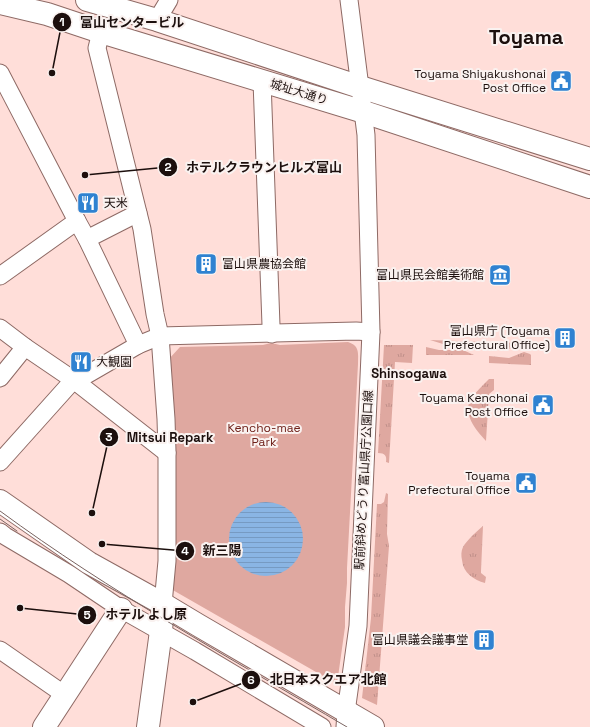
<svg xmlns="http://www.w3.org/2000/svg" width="590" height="727" font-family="'Space Grotesk','Noto Sans JP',sans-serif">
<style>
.grass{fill:url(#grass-tufts)}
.park{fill:#dfa8a0}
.water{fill:url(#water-rules)}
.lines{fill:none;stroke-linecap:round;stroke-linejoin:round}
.street-casing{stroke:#8e6a65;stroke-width:19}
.secondary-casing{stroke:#8e6a65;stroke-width:24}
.street{stroke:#fff;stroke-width:17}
.secondary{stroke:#fff;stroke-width:22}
.tram{stroke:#7a6461;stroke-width:1}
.labels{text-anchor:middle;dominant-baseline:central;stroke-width:4;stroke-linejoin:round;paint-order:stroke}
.poi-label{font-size:12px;fill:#1c0f0d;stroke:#faf2f0;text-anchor:end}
.street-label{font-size:12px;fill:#1c0f0d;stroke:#faf2f0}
.park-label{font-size:12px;fill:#6f211a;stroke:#faf2f0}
.neighbourhood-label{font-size:13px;font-weight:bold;fill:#1c0f0d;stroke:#faf2f0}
.town-label{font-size:20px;font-weight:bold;fill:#1c0f0d;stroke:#faf2f0}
.leader{fill:none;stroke:#1c0f0d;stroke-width:1.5}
.callout-dot{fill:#1c0f0d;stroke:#faf2f0;stroke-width:1.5}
.mark-label{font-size:12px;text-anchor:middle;font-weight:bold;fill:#fff}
.callout-label{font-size:13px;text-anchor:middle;font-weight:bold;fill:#1c0f0d;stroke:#faf2f0;stroke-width:4;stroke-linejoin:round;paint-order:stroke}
</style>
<defs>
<pattern id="grass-tufts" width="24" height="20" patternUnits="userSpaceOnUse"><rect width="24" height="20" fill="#dfa8a0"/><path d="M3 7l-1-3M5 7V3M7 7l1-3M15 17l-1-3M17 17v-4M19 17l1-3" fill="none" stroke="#bf8f89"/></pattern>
<pattern id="water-rules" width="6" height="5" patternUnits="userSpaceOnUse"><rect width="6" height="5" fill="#8ab5e4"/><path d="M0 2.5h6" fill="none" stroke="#769ac2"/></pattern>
</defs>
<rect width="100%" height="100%" fill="#ffded9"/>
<!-- grass -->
<g class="grass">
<path d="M430 340 521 343 520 344 507 350 443 344Z"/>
<path d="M384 345H413L412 363 395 362 389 463 386 462C387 456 385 453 378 453Z"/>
<path d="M426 347 439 350H463L474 355H426Z"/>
<path d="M524 352 530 354 531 355V365L489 363V356L509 358Z"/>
<path d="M489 379H494V390L489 394 486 441C476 430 461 413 472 397 477 391 483 385 489 379Z"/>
<path d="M386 493 388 494 387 534 389 546 377 705 362 698 371 618 377 504H381L384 502Z"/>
<path d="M483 526 481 571V573L486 577 485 583C474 580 463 573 462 560 461 556 461 551 463 547 468 539 476 532 483 526Z"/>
</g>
<!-- park -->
<path class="park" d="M348 342C360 346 358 353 358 364L347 568V583L345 607V627L337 684 171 589 168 360 180 347 263 345 271 343 280 345Z"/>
<!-- water -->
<circle class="water" cx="266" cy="539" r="37"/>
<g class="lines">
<!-- street casing -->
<g class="street-casing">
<g id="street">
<path d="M157 20 169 0"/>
<path d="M101 32 97 48 142 229 155 314 160 336 166 419 167 452V561L163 604"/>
<path d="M0 73 77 221 87 239 138 345"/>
<path d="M262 81 271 325 272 334"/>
<path d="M87 239 138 213"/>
<path d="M0 276 77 221"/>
<path d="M0 328 25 347 75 381 167 453"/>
<path d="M0 378 25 347"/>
<path d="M0 462 69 385 138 345 160 336 356 331 371 332"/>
<path d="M0 532 5 536 69 574 121 609 195 651 322 727"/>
<path d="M0 650 65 695"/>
<path d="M345 727 346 712 358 626 371 332 366 135 349 0"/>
</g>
</g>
<!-- secondary casing -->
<g class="secondary-casing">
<g id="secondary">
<path d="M87 0 157 20 360 87 590 159"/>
<path d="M0 3 47 14 101 32 364 112 590 187"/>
<path d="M0 501 89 563 163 604 198 625 373 727"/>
<path d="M44 727 121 609"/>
<path d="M148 727 161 631 163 604"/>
</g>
</g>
<!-- street -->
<use href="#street" class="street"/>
<!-- secondary -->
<use href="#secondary" class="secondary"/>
<!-- tram -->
<g class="tram">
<path d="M0 511C110 592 230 658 347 727"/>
<path d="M0 519 17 531"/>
</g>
</g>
<!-- icons -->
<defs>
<g id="civic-square" transform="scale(1.15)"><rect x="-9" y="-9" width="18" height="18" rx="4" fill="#2f82d1" stroke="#faf2f0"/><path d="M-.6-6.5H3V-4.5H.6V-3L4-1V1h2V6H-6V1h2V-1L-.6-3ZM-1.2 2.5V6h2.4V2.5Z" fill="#fff"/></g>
<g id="restaurant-square" transform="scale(1.15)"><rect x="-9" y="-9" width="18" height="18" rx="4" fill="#2f82d1" stroke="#faf2f0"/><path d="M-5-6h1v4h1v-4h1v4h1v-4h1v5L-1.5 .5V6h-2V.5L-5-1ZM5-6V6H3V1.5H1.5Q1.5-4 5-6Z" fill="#fff"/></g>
<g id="building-square" transform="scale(1.15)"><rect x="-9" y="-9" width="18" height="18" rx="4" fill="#2f82d1" stroke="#faf2f0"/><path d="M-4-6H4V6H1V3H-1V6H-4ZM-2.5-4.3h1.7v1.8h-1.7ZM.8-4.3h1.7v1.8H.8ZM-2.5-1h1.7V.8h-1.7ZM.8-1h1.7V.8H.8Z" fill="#fff"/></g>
<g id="museum-square" transform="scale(1.15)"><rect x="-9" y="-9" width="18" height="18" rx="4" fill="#2f82d1" stroke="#faf2f0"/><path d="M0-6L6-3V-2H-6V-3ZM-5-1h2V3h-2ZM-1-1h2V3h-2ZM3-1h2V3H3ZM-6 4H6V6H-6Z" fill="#fff"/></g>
</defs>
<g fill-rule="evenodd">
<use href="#civic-square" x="561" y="81"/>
<use href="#restaurant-square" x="88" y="203"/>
<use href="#building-square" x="206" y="264"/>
<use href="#museum-square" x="500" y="275"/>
<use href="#building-square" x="565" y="338"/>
<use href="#restaurant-square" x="81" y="362"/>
<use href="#civic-square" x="543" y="405"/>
<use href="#civic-square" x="526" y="483"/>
<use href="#building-square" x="484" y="640"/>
</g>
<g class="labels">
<!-- poi labels -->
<g class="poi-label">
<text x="546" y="74">Toyama Shiyakushonai<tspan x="546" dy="14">Post Office</tspan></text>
<text x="104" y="203" text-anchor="start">天米</text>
<text x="222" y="264" text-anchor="start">富山県農協会館</text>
<text x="484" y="275">富山県民会館美術館</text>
<text x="550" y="331">富山県庁 (Toyama<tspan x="550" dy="14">Prefectural Office)</tspan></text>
<text x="96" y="362" text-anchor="start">大観園</text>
<text x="528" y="398">Toyama Kenchonai<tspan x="528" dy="14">Post Office</tspan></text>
<text x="510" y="476">Toyama<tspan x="510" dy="14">Prefectural Office</tspan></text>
<text x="468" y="640">富山県議会議事堂</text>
</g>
<!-- street labels -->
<g class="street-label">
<text transform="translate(299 92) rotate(17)">城址大通り</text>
<text transform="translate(364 480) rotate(-87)">駅前斜めどうり富山県庁公園口線</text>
</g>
<!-- park labels -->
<g class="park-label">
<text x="264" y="428">Kencho-mae<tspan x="264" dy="14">Park</tspan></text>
</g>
<!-- neighbourhood labels -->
<g class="neighbourhood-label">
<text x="409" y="373">Shinsogawa</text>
</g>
<!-- town labels -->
<g class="town-label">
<text x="526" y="37">Toyama</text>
</g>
</g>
<!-- callouts -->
<path class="leader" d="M52 73L62 22M85 175L168 167M92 513L109 437M102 544L185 551M20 608L87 615M193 702L251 680"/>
<g class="callout-dot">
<circle cx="52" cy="73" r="4"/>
<circle cx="85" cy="175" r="4"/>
<circle cx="92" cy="513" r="4"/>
<circle cx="102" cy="544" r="4"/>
<circle cx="20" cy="608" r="4"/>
<circle cx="193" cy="702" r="4"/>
<circle cx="62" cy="22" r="10"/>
<circle cx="168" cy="167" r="10"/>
<circle cx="109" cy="437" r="10"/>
<circle cx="185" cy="551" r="10"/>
<circle cx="87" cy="615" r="10"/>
<circle cx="251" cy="680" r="10"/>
</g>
<g class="mark-label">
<text x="62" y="26">1</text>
<text x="168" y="171">2</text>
<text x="109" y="441">3</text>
<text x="185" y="555">4</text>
<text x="87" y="619">5</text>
<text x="251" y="684">6</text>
</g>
<g class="callout-label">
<text x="132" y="27">富山センタービル</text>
<text x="264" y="172">ホテルクラウンヒルズ富山</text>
<text x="170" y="442">Mitsui Repark</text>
<text x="222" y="555">新三陽</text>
<text x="146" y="619">ホテル よし原</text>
<text x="328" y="684">北日本スクエア北館</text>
</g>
</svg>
